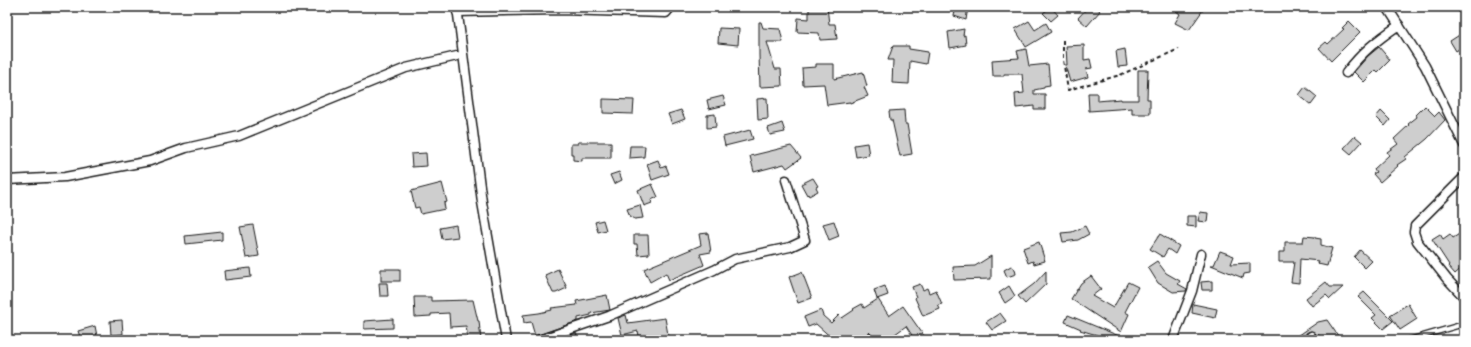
<svg xmlns="http://www.w3.org/2000/svg" width="1471" height="347" font-family="Mynerve,sans-serif">
<style>
.building{fill:#cecece;stroke:#1c1c1c}
.lines{fill:none;stroke-linecap:round;stroke-linejoin:round}
.lane-casing{stroke:#1c1c1c;stroke-width:7}
.street-casing{stroke:#1c1c1c;stroke-width:11}
.path{stroke:#1c1c1c;stroke-width:2;stroke-dasharray:4 3;stroke-linecap:butt}
.lane{stroke:#fff;stroke-width:4}
.street{stroke:#fff;stroke-width:8}
</style>
<rect width="100%" height="100%" fill="#fff"/>
<filter id="ink" filterUnits="userSpaceOnUse"><feTurbulence type="fractalNoise" baseFrequency=".025" numOctaves="2"/><feDisplacementMap in="SourceGraphic" scale="8" xChannelSelector="R" yChannelSelector="G"/><feConvolveMatrix kernelMatrix="1 2 1 2 8 2 1 2 1" color-interpolation-filters="sRGB"/></filter>
<g filter="url(#ink)">
<!-- building -->
<g class="building">
<path d="M809 7H827L829 24H835L837 39 820 40 819 33 797 32 798 18 809 19Z"/>
<path d="M956 7H968L966 20 954 16Z"/>
<path d="M1051 7 1058 15 1051 21 1043 13Z"/>
<path d="M1088 7H1096L1100 11 1087 26 1078 18Z"/>
<path d="M1171 7H1205L1189 30 1175 23 1180 14Z"/>
<path d="M1029 21 1035 30 1046 23 1051 32 1026 47 1015 29Z"/>
<path d="M1349 21 1360 32 1331 61 1319 48 1326 42 1328 44 1344 29 1342 28Z"/>
<path d="M759 22H761L763 28 780 29 783 42H767L775 69H781L782 86 760 87 759 55Z"/>
<path d="M719 28 739 29 738 45 718 43Z"/>
<path d="M964 29 963 36 965 35 966 45 950 48 948 32Z"/>
<path d="M1464 32V46L1456 51 1450 41Z"/>
<path d="M1084 45V60L1090 59 1092 68 1086 69 1088 77 1070 82 1065 65H1067L1066 46Z"/>
<path d="M893 46H909V49L928 52 926 64 910 61 909 84 892 83 893 60H888Z"/>
<path d="M1379 47 1390 60 1378 72 1376 70 1364 82 1354 72 1368 56Z"/>
<path d="M1026 49 1029 66 1048 64 1050 85 1044 86V88L1034 90V94H1045V109H1034V106L1016 108 1015 94 1024 93 1022 74H1004V76H993L992 60 1019 58 1017 51Z"/>
<path d="M1125 49 1127 66 1118 67 1116 51Z"/>
<path d="M816 64H834V79L863 72 867 86 864 87 868 96 850 103V102L827 105 824 84 803 85 802 68 816 67Z"/>
<path d="M1138 70H1148L1147 99H1150V114H1132V108L1089 111 1088 93H1097V101L1121 99V100H1138Z"/>
<path d="M1305 87 1317 97 1311 105 1299 95Z"/>
<path d="M723 96 726 105 709 109 707 100Z"/>
<path d="M767 98 768 119 758 120 757 99Z"/>
<path d="M603 99 634 100 633 114 603 113Z"/>
<path d="M1425 106 1435 116 1439 112 1445 120 1427 139 1405 157 1406 159 1397 165 1398 166 1380 182 1373 174 1376 172 1374 169 1389 155 1387 152 1398 144 1394 139 1409 125 1408 124 1417 117 1416 115Z"/>
<path d="M681 110 685 119 672 124 668 114Z"/>
<path d="M904 110 905 124H907L912 154 900 156 892 120H890L889 111Z"/>
<path d="M1381 111 1390 120 1385 126 1376 117Z"/>
<path d="M715 114 716 127 707 128V115Z"/>
<path d="M782 123 785 132 770 135 768 128Z"/>
<path d="M750 130 753 139 725 146 723 137Z"/>
<path d="M1355 136 1362 142 1351 154 1344 148Z"/>
<path d="M578 142H611V158H582V161L573 160V154H571V144H578Z"/>
<path d="M867 143 869 155 856 157 854 145Z"/>
<path d="M630 146H645L644 157 629 158Z"/>
<path d="M791 146 801 158 787 168 784 164 754 172 750 156Z"/>
<path d="M426 153 427 166 412 167 411 154Z"/>
<path d="M658 160 661 168 666 166 669 174 652 180 647 164Z"/>
<path d="M619 172 622 180 614 184 610 175Z"/>
<path d="M813 178 818 186 816 187 818 191 809 196 808 194 807 195 801 184Z"/>
<path d="M442 183 447 202 444 203 445 209 421 214 419 207 415 208 411 191Z"/>
<path d="M652 184 658 197 651 200 652 203 644 206 638 190Z"/>
<path d="M640 205 643 218 635 219 630 216 627 209Z"/>
<path d="M1200 212 1208 213 1207 222 1198 221Z"/>
<path d="M1187 216H1196V227L1187 226Z"/>
<path d="M603 220 606 230 598 232 595 222Z"/>
<path d="M834 221 839 236 829 240 823 224Z"/>
<path d="M253 225 259 256 246 258 240 227Z"/>
<path d="M456 225 458 237 442 239 440 228Z"/>
<path d="M1085 226 1089 234 1078 240 1063 242 1061 233 1072 232Z"/>
<path d="M1464 231V245L1459 248 1464 254V266L1455 274 1448 266 1449 265 1432 239 1440 234 1443 239 1450 234 1453 238Z"/>
<path d="M222 232V240L186 244 185 236Z"/>
<path d="M708 233 711 252 700 254 704 265 669 280 666 273 650 282 644 269 701 245 699 234Z"/>
<path d="M1160 234 1179 246 1175 254 1168 249 1163 257 1150 249Z"/>
<path d="M634 235H648L649 254 638 255 637 244H634Z"/>
<path d="M1304 236 1315 237V238L1321 239V245L1332 248 1327 266 1318 264 1319 261 1300 259 1299 283 1291 282 1294 262H1279V252H1285V242H1303Z"/>
<path d="M1039 242 1045 261 1034 264 1033 261 1028 263 1023 248Z"/>
<path d="M1360 250 1372 261 1365 268 1354 257Z"/>
<path d="M1220 251 1234 256 1231 264 1250 263V273L1244 274 1243 278 1211 265H1214Z"/>
<path d="M991 256V279L954 280 953 267 975 266Z"/>
<path d="M1157 261 1166 273 1180 281 1178 284 1187 289 1186 291 1173 292 1158 283 1148 267Z"/>
<path d="M1011 266 1015 269 1016 274 1007 277 1004 270Z"/>
<path d="M250 268 251 277 225 280 224 271Z"/>
<rect x="381" y="269" width="19" height="12"/>
<path d="M558 269 567 288 556 293H553L545 275Z"/>
<path d="M1046 271V284L1025 304 1018 296 1034 284Z"/>
<path d="M802 272 812 298 798 303 789 277Z"/>
<path d="M1091 276 1101 289 1092 296 1113 308 1128 282 1138 287 1125 312 1129 314 1121 332 1071 299 1081 283Z"/>
<path d="M1212 281V290H1202L1201 282Z"/>
<path d="M1326 282 1330 287H1343L1330 299 1326 295 1312 306 1306 298Z"/>
<path d="M379 283H387L388 296H380Z"/>
<path d="M920 284 923 290 927 288 929 293 936 290 942 304 938 305 940 309 923 316 915 298 916 297 912 287Z"/>
<path d="M885 286 888 295 877 299 874 290Z"/>
<path d="M1009 286 1015 296 1005 303 999 293Z"/>
<path d="M1364 292 1393 321 1383 329 1372 318 1376 315 1358 297Z"/>
<path d="M607 295 610 310 591 313V315L578 318V321L535 336 531 322 524 323 523 315 539 313 552 310 551 308 577 305 576 301Z"/>
<path d="M414 297H431V301L473 300 478 321H479L481 340H468L466 326 450 327 449 313 431 314V316L415 317Z"/>
<path d="M878 299 889 316 903 306 927 340H915L906 326 887 340H877L869 332 862 340H834L816 324 808 327 804 317 821 310 823 316 831 323 839 315 842 318 854 310 853 309 862 304 864 308Z"/>
<path d="M1193 304 1217 309 1215 318 1192 313Z"/>
<path d="M1408 304 1417 319 1400 330 1390 315Z"/>
<path d="M1000 313 1006 321 992 330 986 322Z"/>
<path d="M626 315 628 323 665 318 669 340H640L638 331 622 335 618 318Z"/>
<path d="M1068 315 1129 340H1096L1097 335 1080 330 1081 329 1065 322Z"/>
<path d="M393 319V328L364 329V321Z"/>
<path d="M122 320 123 334 111 335 110 321Z"/>
<path d="M1327 320 1341 340H1323L1319 335H1317L1314 332 1311 331 1306 333V338L1292 340 1318 322Z"/>
<path d="M95 326 97 336 81 340 78 331Z"/>
<path d="M576 333 579 340H563L562 338Z"/>
</g>
<g class="lines">
<!-- lane casing -->
<g class="lane-casing">
<path id="lane" d="M1409 340 1464 324"/>
</g>
<!-- street casing -->
<g class="street-casing">
<g id="street">
<path d="M457 7 482 202 506 340"/>
<path d="M1387 7 1425 66 1464 145"/>
<path d="M457 12 560 10 666 13 671 7"/>
<path d="M1346 73C1363 51 1376 41 1399 25"/>
<path d="M1464 177 1415 226 1414 232 1417 241 1447 279 1464 297"/>
<path d="M7 180 65 177 150 161 186 148 239 136 406 68 457 56"/>
<path d="M1311 336 1313 340"/>
<path d="M539 340 609 316 714 270 735 259 790 247 805 240 786 180"/>
<path d="M1173 340 1192 291 1201 254"/>
</g>
</g>
<!-- path -->
<path class="path" d="M1063 40V60L1068 90 1120 75 1179 49"/>
<!-- lane -->
<use href="#lane" class="lane"/>
<!-- street -->
<use href="#street" class="street"/>
</g>
</g>
<!-- margin -->
<rect width="1471" height="347" fill="none" stroke="#fff" stroke-width="24"/>
<rect x="12" y="12" width="1447" height="323" fill="none" stroke="#1c1c1c" stroke-width="1.5" filter="url(#ink)"/>
</svg>
